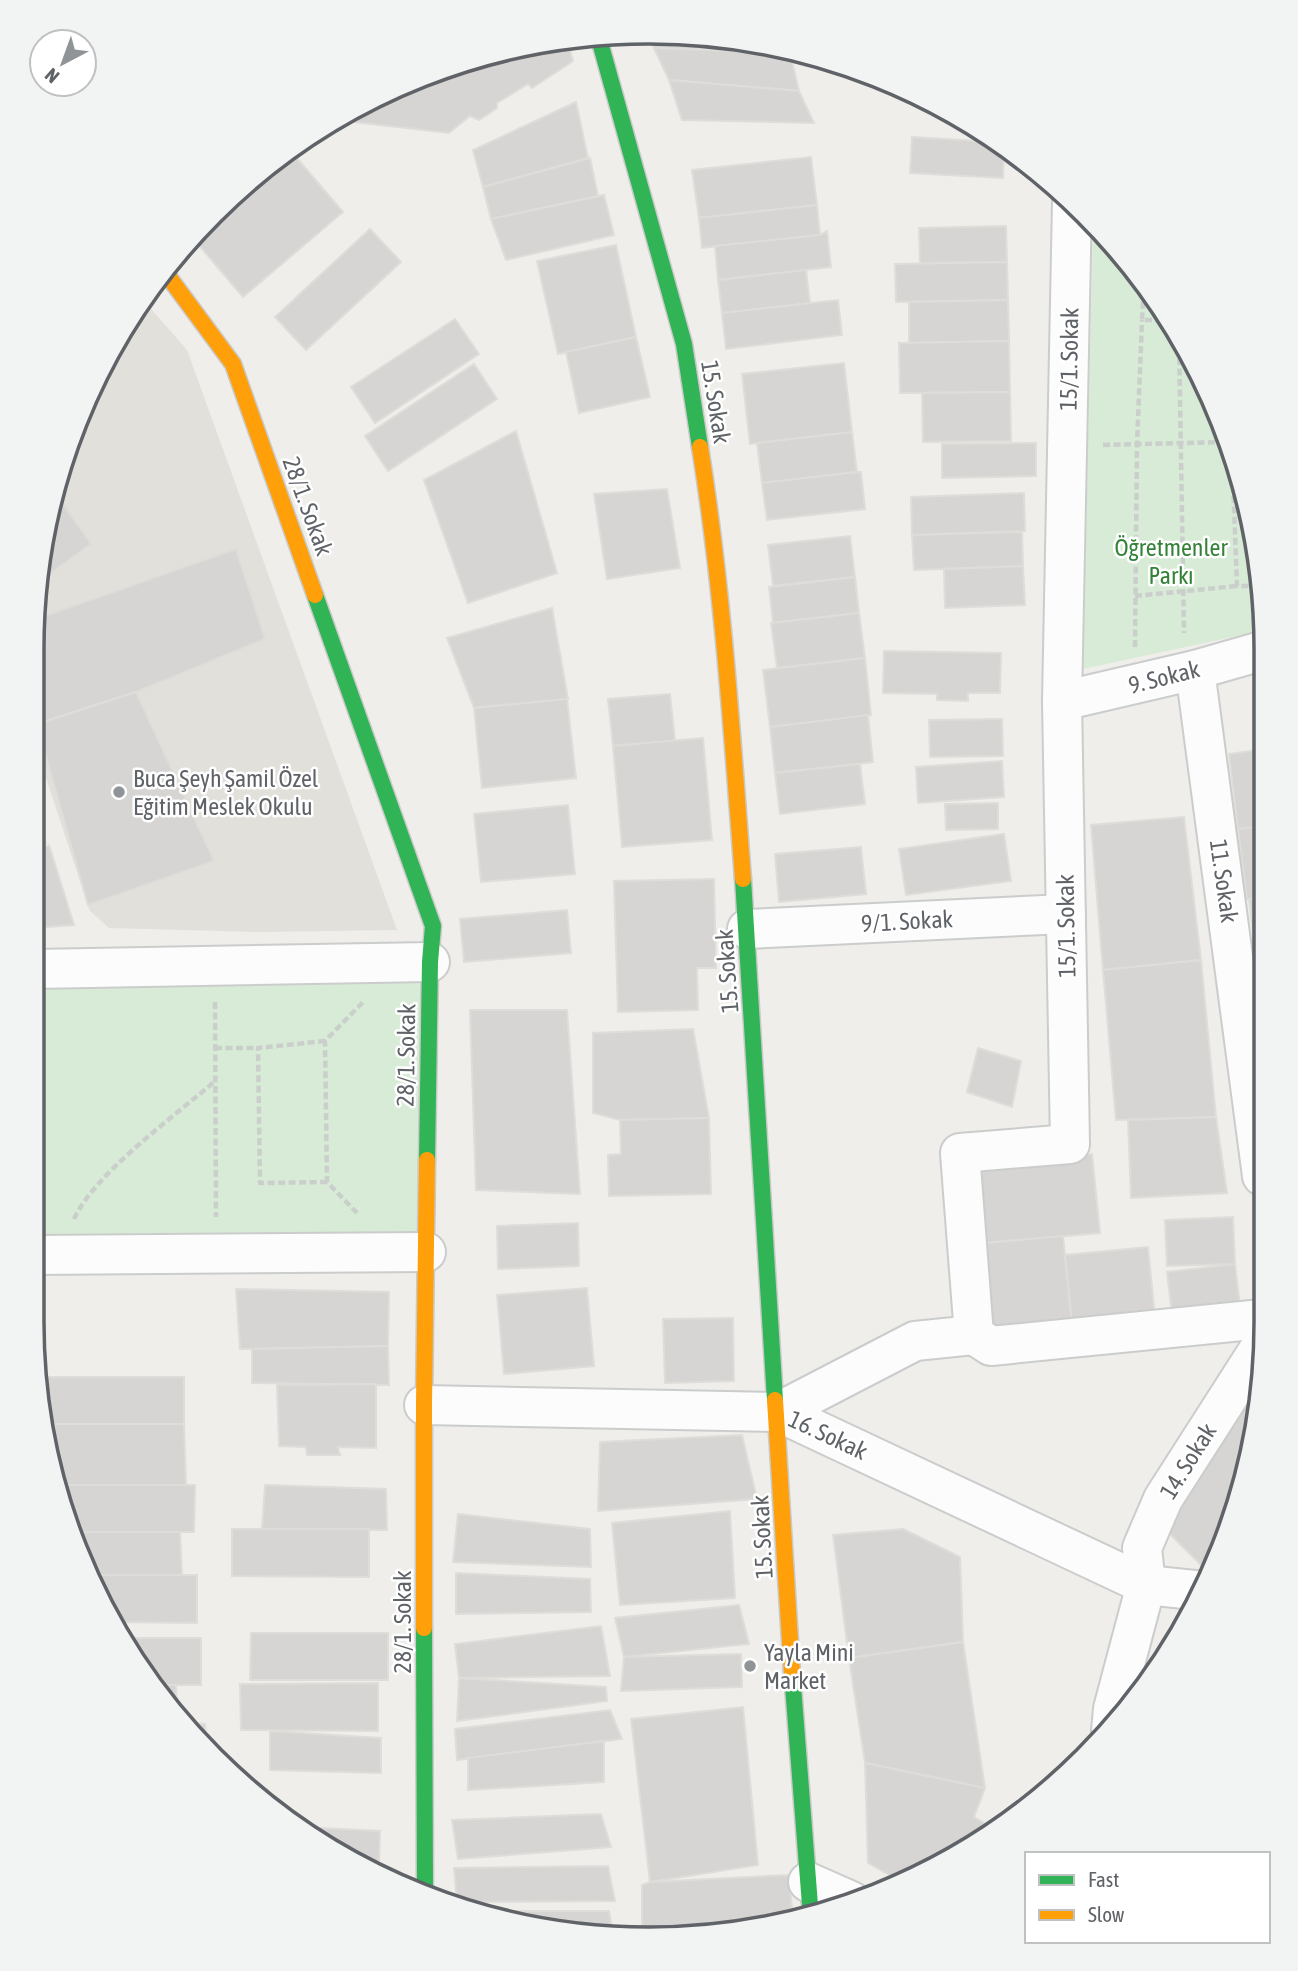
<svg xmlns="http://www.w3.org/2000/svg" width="1298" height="1971" font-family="'Asap Condensed',sans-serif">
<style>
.education{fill:#e2e0da}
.green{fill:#d8ebd6}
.building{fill:#d6d5d3;stroke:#deddd9;stroke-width:2}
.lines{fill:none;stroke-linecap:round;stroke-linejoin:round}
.street-casing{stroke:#cbcccc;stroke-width:42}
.fast-casing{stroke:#cacacb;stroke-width:19}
.slow-casing{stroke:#cacacb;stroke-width:19}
.path{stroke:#cacfcc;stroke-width:4.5;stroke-dasharray:7 3.5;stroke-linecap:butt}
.street{stroke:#fdfcfc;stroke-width:38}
.fast{stroke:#30b455;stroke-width:16}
.slow{stroke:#ff9f0a;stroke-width:16}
.poi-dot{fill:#919496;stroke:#fff;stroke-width:2.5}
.labels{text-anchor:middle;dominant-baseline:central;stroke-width:5;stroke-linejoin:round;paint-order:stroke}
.street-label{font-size:24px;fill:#5f6368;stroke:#fff}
.park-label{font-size:24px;fill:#348238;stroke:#fff}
.poi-label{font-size:24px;fill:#5f6368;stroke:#fff;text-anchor:start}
.rim{fill:none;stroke:#5f6368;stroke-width:3.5}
</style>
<rect width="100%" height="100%" fill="#efeeea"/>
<!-- education -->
<path class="education" d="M145 302 187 350 397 930 260 932 109 928 90 911 36 748 37 568 95 376Z"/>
<!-- green -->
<g class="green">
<path d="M1093 224 1139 273 1203 376 1246 490 1265 609V630L1083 669Z"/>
<path d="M430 962 426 1252 32 1255 34 969Z"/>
</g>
<!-- building -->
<g class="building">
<path d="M649 34 730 37 789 51 790 53 654 48Z"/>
<path d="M567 40 573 61 532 88 528 84 497 103V108L479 120 470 116 449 133 354 122 346 114 376 95 490 52Z"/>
<path d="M654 48 790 53 799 91 669 80Z"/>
<path d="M669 80 799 91 814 123 682 120Z"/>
<path d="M576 102 588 158 483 187 473 150Z"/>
<path d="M912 137 996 142 1004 148 1003 178 910 173Z"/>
<path d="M289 149 343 212 243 297 191 236 273 159Z"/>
<path d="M811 157 817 205 699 218 692 170Z"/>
<path d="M590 158 598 196 491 219 483 187Z"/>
<path d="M604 195 614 235 506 260 491 219Z"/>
<path d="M817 205 820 235 702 248 699 218Z"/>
<path d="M1006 226 1007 262 920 263 919 228Z"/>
<path d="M370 229 401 262 306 350 275 317Z"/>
<path d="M827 231 831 267 718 280 715 246 820 235Z"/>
<path d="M616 245 636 337 558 354 537 261Z"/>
<path d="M1007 262 1008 300 896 302 895 264Z"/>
<path d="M806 270 810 303 722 313 718 280Z"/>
<path d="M838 300 842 335 726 349 722 313Z"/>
<path d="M1008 300 1009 341 909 343V302Z"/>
<path d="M455 319 479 354 375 423 351 387Z"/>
<path d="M636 337 650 397 579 413 566 352Z"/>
<path d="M1009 341 1010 392 900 393 899 343Z"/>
<path d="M844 363 852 432 750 444 742 374Z"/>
<path d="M474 364 497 399 388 471 365 436Z"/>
<path d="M1010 392 1011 441 923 442 922 393Z"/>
<path d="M516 431 557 573 468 603 424 480Z"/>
<path d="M852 432 857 472 762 483 757 443Z"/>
<path d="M1036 443V476L942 478V444Z"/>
<path d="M857 472H861L865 509 767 520 762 483Z"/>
<path d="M667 489 680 568 607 579 594 494Z"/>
<path d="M1024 493 1025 531 912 535 911 497Z"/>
<path d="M58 497 91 544 37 583V568Z"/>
<path d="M1022 532 1023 566 914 570 912 535Z"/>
<path d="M850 536 855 577 773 586 768 545Z"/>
<path d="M236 549 265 639 136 692 37 724 36 619Z"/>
<path d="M1023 566 1025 605 945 608 944 569Z"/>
<path d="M855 577 859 613 773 623 769 587Z"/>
<path d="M552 608 568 699 474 708 447 638Z"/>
<path d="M859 613 865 658 777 668 771 623Z"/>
<path d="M884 651 1001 653 1000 693H968V701L937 700V694L883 693Z"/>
<path d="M865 658 871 715 770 727 763 670Z"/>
<path d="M136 692 214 861 88 905 37 724Z"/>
<path d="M670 694 675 741 613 746 608 699Z"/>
<path d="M567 699 576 778 482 788 474 708Z"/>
<path d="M868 715 873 762 775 773 770 727Z"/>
<path d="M1002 719 1003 756 930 757 929 720Z"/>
<path d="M703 738 712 840 622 847 613 746Z"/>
<path d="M1264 749V826L1238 829 1229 754Z"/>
<path d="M1002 761 1004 797 918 803 916 767Z"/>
<path d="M860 764 865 804 780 814 775 773Z"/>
<path d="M998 803V829L946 830 945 804Z"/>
<path d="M568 805 575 874 481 882 474 814Z"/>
<path d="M1184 817 1201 960 1103 970 1091 825Z"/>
<path d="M35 818 46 843 35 847Z"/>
<path d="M1264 826V897L1247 899 1238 829Z"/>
<path d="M1004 834 1011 881 906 895 899 849Z"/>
<path d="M49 845 74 925 34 928 35 851Z"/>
<path d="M861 847 866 894 779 902 775 854Z"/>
<path d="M714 879 716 968H697L698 1010 618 1012 614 881Z"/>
<path d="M1264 897 1263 962 1257 963 1249 899Z"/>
<path d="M567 910 571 953 464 962 460 919Z"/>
<path d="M1201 960 1216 1117 1116 1120 1103 970Z"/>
<path d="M470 1010H567L580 1194 476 1190Z"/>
<path d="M693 1029 709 1118 620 1120 593 1113V1033Z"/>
<path d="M978 1048 1021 1061 1012 1107 967 1092Z"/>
<path d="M1216 1117 1227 1193 1131 1198 1128 1120Z"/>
<path d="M709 1118 711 1194 609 1196 608 1155 621 1154 620 1120Z"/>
<path d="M1092 1154 1100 1233 975 1244 968 1166Z"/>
<path d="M1233 1217 1235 1264 1167 1266 1165 1220Z"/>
<path d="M578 1223 579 1266 498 1269 497 1226Z"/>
<path d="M1063 1236 1072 1323 984 1330 975 1244Z"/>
<path d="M1148 1247 1155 1317 1072 1324 1065 1255Z"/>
<path d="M1235 1264 1240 1306 1172 1315 1167 1272Z"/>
<path d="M587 1288 594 1366 504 1374 497 1295Z"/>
<path d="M236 1289 389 1292 388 1346 240 1349Z"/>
<path d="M733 1318 734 1381 665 1383 663 1319Z"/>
<path d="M388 1346 389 1385 252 1383V1349Z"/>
<path d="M1261 1367V1403L1212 1567 1201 1565 1165 1529Z"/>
<path d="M47 1377H184V1424H48Z"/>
<path d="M376 1384V1448L338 1447 340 1455H307L306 1447 279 1446 277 1385Z"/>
<path d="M52 1424H184L186 1485H58Z"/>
<path d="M742 1435 757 1499 598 1511 600 1442Z"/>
<path d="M58 1485H195L194 1532H70L64 1520Z"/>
<path d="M265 1485 386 1489 387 1530 262 1529Z"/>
<path d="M730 1511 735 1598 620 1605 612 1523Z"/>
<path d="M458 1514 590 1529 591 1567 453 1562Z"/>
<path d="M232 1529H369V1577L232 1576Z"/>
<path d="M903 1529 960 1557 963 1642 849 1658 833 1535Z"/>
<path d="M73 1532H180L182 1575H91L73 1538Z"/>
<path d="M456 1573 590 1579 591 1612 456 1614Z"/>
<path d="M91 1575H197V1623L115 1622Z"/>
<path d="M739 1605 749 1644 624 1657 615 1618Z"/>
<path d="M601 1626 610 1676 459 1678 455 1644Z"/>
<path d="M251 1633H388V1680H250Z"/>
<path d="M122 1638H201V1685H154L136 1665Z"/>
<path d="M963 1642 985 1788 865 1763 849 1658Z"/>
<path d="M741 1654 742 1687 621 1691 624 1657Z"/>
<path d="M459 1678 606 1687 607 1701 457 1721Z"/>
<path d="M378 1683V1731L241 1730 240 1684Z"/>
<path d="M155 1685H176L177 1709Z"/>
<path d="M743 1707 758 1865 650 1882 631 1719Z"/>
<path d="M610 1710 622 1739 457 1760 455 1729Z"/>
<path d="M190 1723 205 1724 206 1740Z"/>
<path d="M270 1731 381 1738V1773L270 1770Z"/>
<path d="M604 1741V1782L468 1790V1758Z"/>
<path d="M865 1763 985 1788 974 1817 993 1828 958 1857 900 1881 868 1863Z"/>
<path d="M601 1814 611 1847 458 1859 452 1820Z"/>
<path d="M299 1827 380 1831 379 1867H368Z"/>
<path d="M608 1866 615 1901 457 1902 454 1868Z"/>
<path d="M789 1875 793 1920 642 1935V1885L650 1882Z"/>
<path d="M494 1911H609L614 1938H608Z"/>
</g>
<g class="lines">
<!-- street casing -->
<g class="street-casing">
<g id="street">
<path d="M1195 670 1262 1176"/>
<path d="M1062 701 1195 670 1265 650"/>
<path d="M747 929 1066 914"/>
<path d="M34 969 430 962"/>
<path d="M32 1255 426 1252"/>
<path d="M974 1335 991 1346 1262 1319"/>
<path d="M424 1405 778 1412 1146 1585 1204 1591"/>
<path d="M778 1412 915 1341 974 1335 960 1153 1070 1144 1062 701 1072 202"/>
<path d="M1111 1731 1113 1709 1146 1585 1142 1548 1163 1499 1261 1346"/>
<path d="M808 1882 851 1901"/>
</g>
</g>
<!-- fast casing -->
<g class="fast-casing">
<g id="fast">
<path d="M598 35 684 344 700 447"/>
<path d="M315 595 433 926 430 962 427 1160"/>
<path d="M743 879 775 1400"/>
<path d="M424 1628 425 1895"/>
<path d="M792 1673 811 1918"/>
</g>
</g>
<!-- slow casing -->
<g class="slow-casing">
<g id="slow">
<path d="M165 272 233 364 315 595"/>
<path d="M700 447C723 590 732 734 743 879"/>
<path d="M775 1400 792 1673"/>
<path d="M424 1628V1405L427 1160"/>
</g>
</g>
<!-- path -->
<g class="path">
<path d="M1144 281 1142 320H1168"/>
<path d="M1179 337 1184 633"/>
<path d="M1103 445 1228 442"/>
<path d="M1232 454 1237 586H1261"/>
<path d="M1135 596 1237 586"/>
<path d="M1135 647 1137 444 1142 320"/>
<path d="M215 1002 216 1217"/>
<path d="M325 1041 258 1048 260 1183 327 1182"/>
<path d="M215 1048H258"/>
<path d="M357 1213 327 1182 325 1041 364 1001"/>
<path d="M74 1219C95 1173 175 1116 215 1081"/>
</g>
<!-- street -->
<use href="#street" class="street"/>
<!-- fast -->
<use href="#fast" class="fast"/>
<!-- slow -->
<use href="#slow" class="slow"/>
</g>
<!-- markers -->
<g class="poi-dot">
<circle cx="119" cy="792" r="7"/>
<circle cx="750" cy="1666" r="7"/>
</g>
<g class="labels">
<!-- street labels -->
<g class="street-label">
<text transform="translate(1069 359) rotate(-89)">15/1. Sokak</text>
<text transform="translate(716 402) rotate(81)">15. Sokak</text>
<text transform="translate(308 506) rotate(70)">28/1. Sokak</text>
<text transform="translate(1164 677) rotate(-14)">9. Sokak</text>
<text transform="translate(1224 881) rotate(82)">11. Sokak</text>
<text transform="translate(907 921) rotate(-3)">9/1. Sokak</text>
<text transform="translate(1066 926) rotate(-91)">15/1. Sokak</text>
<text transform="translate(727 971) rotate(-94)">15. Sokak</text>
<text transform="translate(406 1055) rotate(-89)">28/1. Sokak</text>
<text transform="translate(828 1435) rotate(25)">16. Sokak</text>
<text transform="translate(1188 1461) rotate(-58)">14. Sokak</text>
<text transform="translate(762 1537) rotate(-93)">15. Sokak</text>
<text transform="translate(402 1622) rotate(-90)">28/1. Sokak</text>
</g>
<!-- park labels -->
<g class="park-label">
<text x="1171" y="547">Öğretmenler<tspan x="1171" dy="28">Parkı</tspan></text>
</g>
<!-- poi labels -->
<g class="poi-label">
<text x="133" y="778">Buca Şeyh Şamil Özel<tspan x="133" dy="28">Eğitim Meslek Okulu</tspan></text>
<text x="764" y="1652">Yayla Mini<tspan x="764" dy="28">Market</tspan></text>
</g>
</g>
<!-- crop -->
<path d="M0 0H1298V1971H0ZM649 44H649A605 605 0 0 1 1254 649V1322A605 605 0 0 1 649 1927H649A605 605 0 0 1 44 1322V649A605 605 0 0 1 649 44Z" fill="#f2f3f3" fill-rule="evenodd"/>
<path class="rim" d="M649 44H649A605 605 0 0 1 1254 649V1322A605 605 0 0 1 649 1927H649A605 605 0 0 1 44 1322V649A605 605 0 0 1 649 44Z"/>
<!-- legend -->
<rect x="1025" y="1852" width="245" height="91" fill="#ffffff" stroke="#bfc1c3" stroke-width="2"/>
<rect x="1039" y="1875" width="35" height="10" fill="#30b455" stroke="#bfc1c3" stroke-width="2"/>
<text x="1088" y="1887" font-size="21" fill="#5f6368">Fast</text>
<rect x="1039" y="1910" width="35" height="10" fill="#ff9f0a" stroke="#bfc1c3" stroke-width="2"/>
<text x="1088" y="1922" font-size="21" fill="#5f6368">Slow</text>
<!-- north arrow -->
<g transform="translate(63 63) rotate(221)"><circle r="33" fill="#ffffff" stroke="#bfc1c3" stroke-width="2"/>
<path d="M0-5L12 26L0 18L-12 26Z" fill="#919496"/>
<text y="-10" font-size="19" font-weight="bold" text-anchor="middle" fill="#5f6368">N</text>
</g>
</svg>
